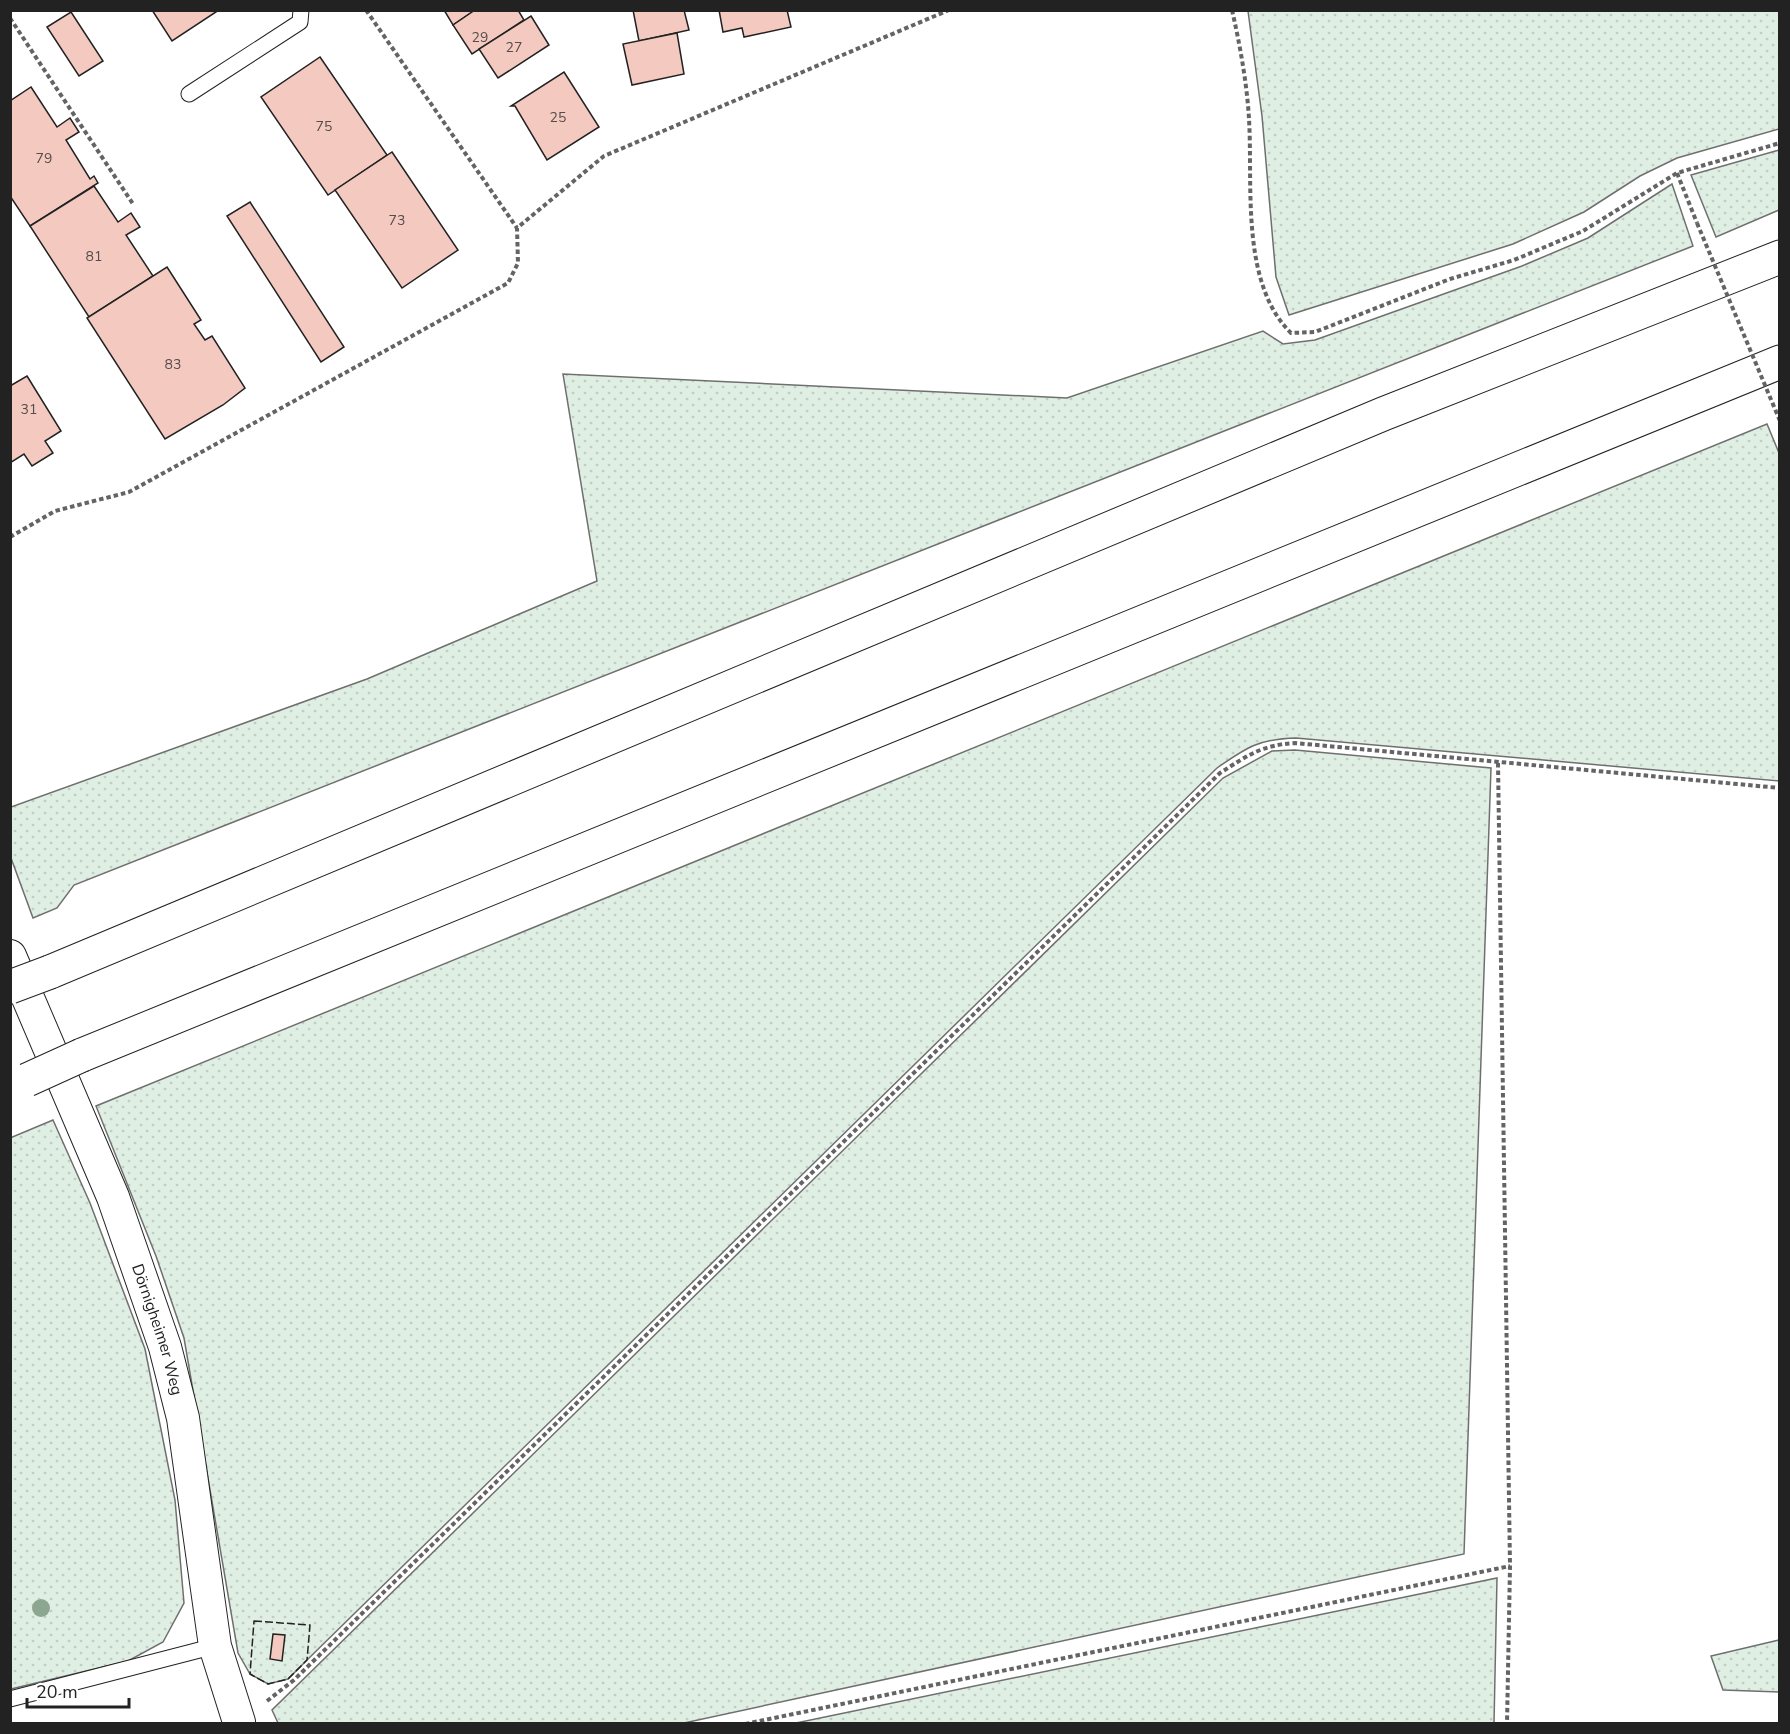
<svg xmlns="http://www.w3.org/2000/svg" width="1790" height="1734" viewBox="0 0 1790 1734" font-family="'Nunito Sans',sans-serif">
<style>
.grass{fill:url(#grass-dots);stroke:#6f6f6f;stroke-width:1.5}
.building{fill:#f3c9c0;stroke:#222;stroke-width:1.5}
.lines{fill:none;stroke-linecap:round;stroke-linejoin:round}
.lane-casing{stroke:#222;stroke-width:17}
.street-casing{stroke:#222;stroke-width:34}
.highway-casing{stroke:#222;stroke-width:35}
.path{stroke:#646464;stroke-width:4;stroke-dasharray:4.5 3;stroke-linecap:butt}
.lane{stroke:#fff;stroke-width:15}
.street{stroke:#fff;stroke-width:32}
.highway{stroke:#fff;stroke-width:33}
.highway-bridge-casing{stroke:#222;stroke-width:35;stroke-linecap:butt}
.path-bridge{stroke:#646464;stroke-width:4;stroke-dasharray:4.5 3;stroke-linecap:butt}
.highway-bridge{stroke:#fff;stroke-width:33}
.fence{stroke:#222;stroke-width:1.5;stroke-dasharray:8 3;stroke-linecap:butt}
.tree{fill:#8da692}
.labels{text-anchor:middle;dominant-baseline:central;stroke-width:4.5;stroke-linejoin:round;paint-order:stroke}
.number-label{font-size:14px;fill:#564c4a}
.street-label{font-size:16px;fill:#222;stroke:#fff}
</style>
<defs>
<pattern id="grass-dots" width="8" height="8" patternUnits="userSpaceOnUse" patternTransform="scale(1.5)"><rect width="8" height="8" fill="#e0efe3"/><path d="M2 2h.1M6 6h.1" fill="none" stroke="#c0cdc2" stroke-width="1.8" stroke-linecap="round"/></pattern>
</defs>
<rect width="100%" height="100%" fill="#fff"/>
<!-- grass -->
<g class="grass">
<path d="M 1248,11 L 1779,11 L 1779,129 L 1677,158 L 1640,176 L 1584,212 L 1513,244 L 1289,315 L 1276,277 L 1262,116 Z"/>
<path d="M 1779,150 L 1779,210 L 1716,237 L 1691,175 Z"/>
<path d="M 1672,184 L 1693,246 L 74,885 L 57,908 L 33,918 L 11,858 L 11,807 L 367,679 L 597,581 L 563,374 L 1067,398 L 1263,331 L 1283,344 L 1315,340 L 1522,266 L 1588,238 Z"/>
<path d="M 1767,424 L 1779,453 L 1779,781 L 1296,738 C 1259,739 1247,747 1217,768 L 307,1660 L 288,1679 L 268,1684 L 250,1674 L 238,1653 L 184,1338 L 156,1256 L 96,1106 Z"/>
<path d="M 1295,750 L 1491,768 L 1464,1554 L 684,1723 L 278,1723 L 272,1710 L 1223,778 L 1272,751 Z"/>
<path d="M 53,1120 L 90,1203 L 145,1349 L 175,1500 L 184,1603 L 163,1642 L 128,1661 L 11,1689 L 10,1138 Z"/>
<path d="M 1497,1578 L 1494,1723 L 796,1723 Z"/>
<path d="M 1779,1640 L 1779,1692 L 1723,1690 L 1711,1656 Z"/>
</g>
<!-- building -->
<g class="building">
<path d="M 152,10 L 219,10 L 172,41 Z"/>
<path d="M 444,10 L 475,10 L 453,25 Z"/>
<path d="M 475,10 L 518,10 L 524,20 L 472,54 L 453,25 Z"/>
<path d="M 633,10 L 684,10 L 689,30 L 639,41 Z"/>
<path d="M 719,10 L 787,10 L 791,27 L 744,37 L 742,28 L 723,32 Z"/>
<path d="M 71,12 L 103,61 L 79,76 L 47,27 Z"/>
<path d="M 531,16 L 549,45 L 498,78 L 479,49 Z"/>
<path d="M 677,33 L 684,74 L 632,85 L 623,44 Z"/>
<path d="M 320,57 L 387,155 L 328,195 L 261,97 Z"/>
<path d="M 564,72 L 599,127 L 547,160 L 515,106 L 511,106 Z"/>
<path d="M 31,87 L 57,127 L 70,118 L 79,132 L 66,140 L 90,179 L 94,176 L 98,183 L 30,226 L 10,196 L 10,101 Z"/>
<path d="M 392,152 L 458,250 L 402,288 L 335,190 Z"/>
<path d="M 94,186 L 118,222 L 131,213 L 140,227 L 126,235 L 153,276 L 89,317 L 30,226 Z"/>
<path d="M 250,202 L 344,347 L 321,362 L 227,216 Z"/>
<path d="M 167,267 L 201,320 L 194,324 L 205,340 L 212,336 L 245,388 L 223,405 L 165,439 L 87,318 Z"/>
<path d="M 27,376 L 61,431 L 45,441 L 53,453 L 32,466 L 24,454 L 10,463 L 10,386 Z"/>
<path d="M 273,1634 L 285,1635 L 282,1661 L 270,1659 Z"/>
</g>
<g class="lines">
<defs>
<g id="lane">
<path d="M 189,94 L 300,22 L 301,10"/>
<path d="M 10,1699 L 215,1646"/>
</g>
<g id="street">
<path id="s1" d="M 10,956 L 113,1197 L 165,1347 L 183,1418 L 215,1646 L 239,1722"/>
</g>
<g id="highway">
<path d="M 50,972 L 1383,414 L 1780,257"/>
<path d="M 82,1055 L 1780,362"/>
</g>
</defs>
<!-- lane casing -->
<use href="#lane" class="lane-casing"/>
<!-- street casing -->
<use href="#street" class="street-casing"/>
<!-- highway casing -->
<use href="#highway" class="highway-casing"/>
<!-- path -->
<g class="path">
<path d="M 366,10 L 517,228"/>
<path d="M 1232,10 C 1240,45 1247,84 1249,119 C 1253,185 1240,283 1291,333 L 1315,332 L 1450,279 L 1514,260 L 1583,231 L 1677,173 L 1780,143"/>
<path d="M 10,18 L 133,204"/>
<path d="M 1677,173 L 1697,223"/>
<path d="M 10,537 L 55,511 L 129,492 L 508,283 L 518,263 L 517,228 L 604,156 L 949,10"/>
<path d="M 1498,763 L 1510,1566 L 1507,1724"/>
<path d="M 267,1701 L 294,1680 L 1220,773 C 1247,756 1261,745 1295,743 L 1780,788"/>
<path d="M 745,1724 L 1510,1566"/>
</g>
<!-- lane -->
<use href="#lane" class="lane"/>
<!-- street -->
<use href="#street" class="street"/>
<!-- highway -->
<use href="#highway" class="highway"/>
<defs>
<g id="highway-bridge">
<path d="M 10,987 L 50,972"/>
<path d="M 27,1080 L 82,1055"/>
</g>
</defs>
<!-- highway-bridge casing -->
<use href="#highway-bridge" class="highway-bridge-casing"/>
<!-- path-bridge -->
<path class="path-bridge" d="M 1697,223 L 1780,421"/>
<!-- highway-bridge -->
<use href="#highway-bridge" class="highway-bridge"/>
<!-- fence -->
<path class="fence" d="M 254,1621 L 310,1625 L 307,1660 L 288,1679 L 268,1684 L 250,1674 Z"/>
</g>
<!-- trees -->
<circle class="tree" cx="41" cy="1608" r="9"/>
<g class="labels">
<!-- number labels -->
<g class="number-label">
<text x="480" y="37">29</text>
<text x="514" y="47">27</text>
<text x="558" y="117">25</text>
<text x="324" y="126">75</text>
<text x="44" y="158">79</text>
<text x="397" y="220">73</text>
<text x="94" y="256">81</text>
<text x="173" y="364">83</text>
<text x="29" y="409">31</text>
</g>
<!-- street labels -->
<g class="street-label">
<text stroke="none"><textPath href="#s1" startOffset="402">Dörnigheimer Weg</textPath></text>
</g>
</g>
<!-- border -->
<rect width="1790" height="1734" fill="none" stroke="#222222" stroke-width="24"/>
<!-- scale -->
<path d="M27 1698v9h102v-9" fill="none" stroke="#222222" stroke-width="3"/>
<text x="36" y="1698" font-size="18" fill="#222222" stroke="#ffffff" stroke-width="4.5" paint-order="stroke">20 m</text>
</svg>
